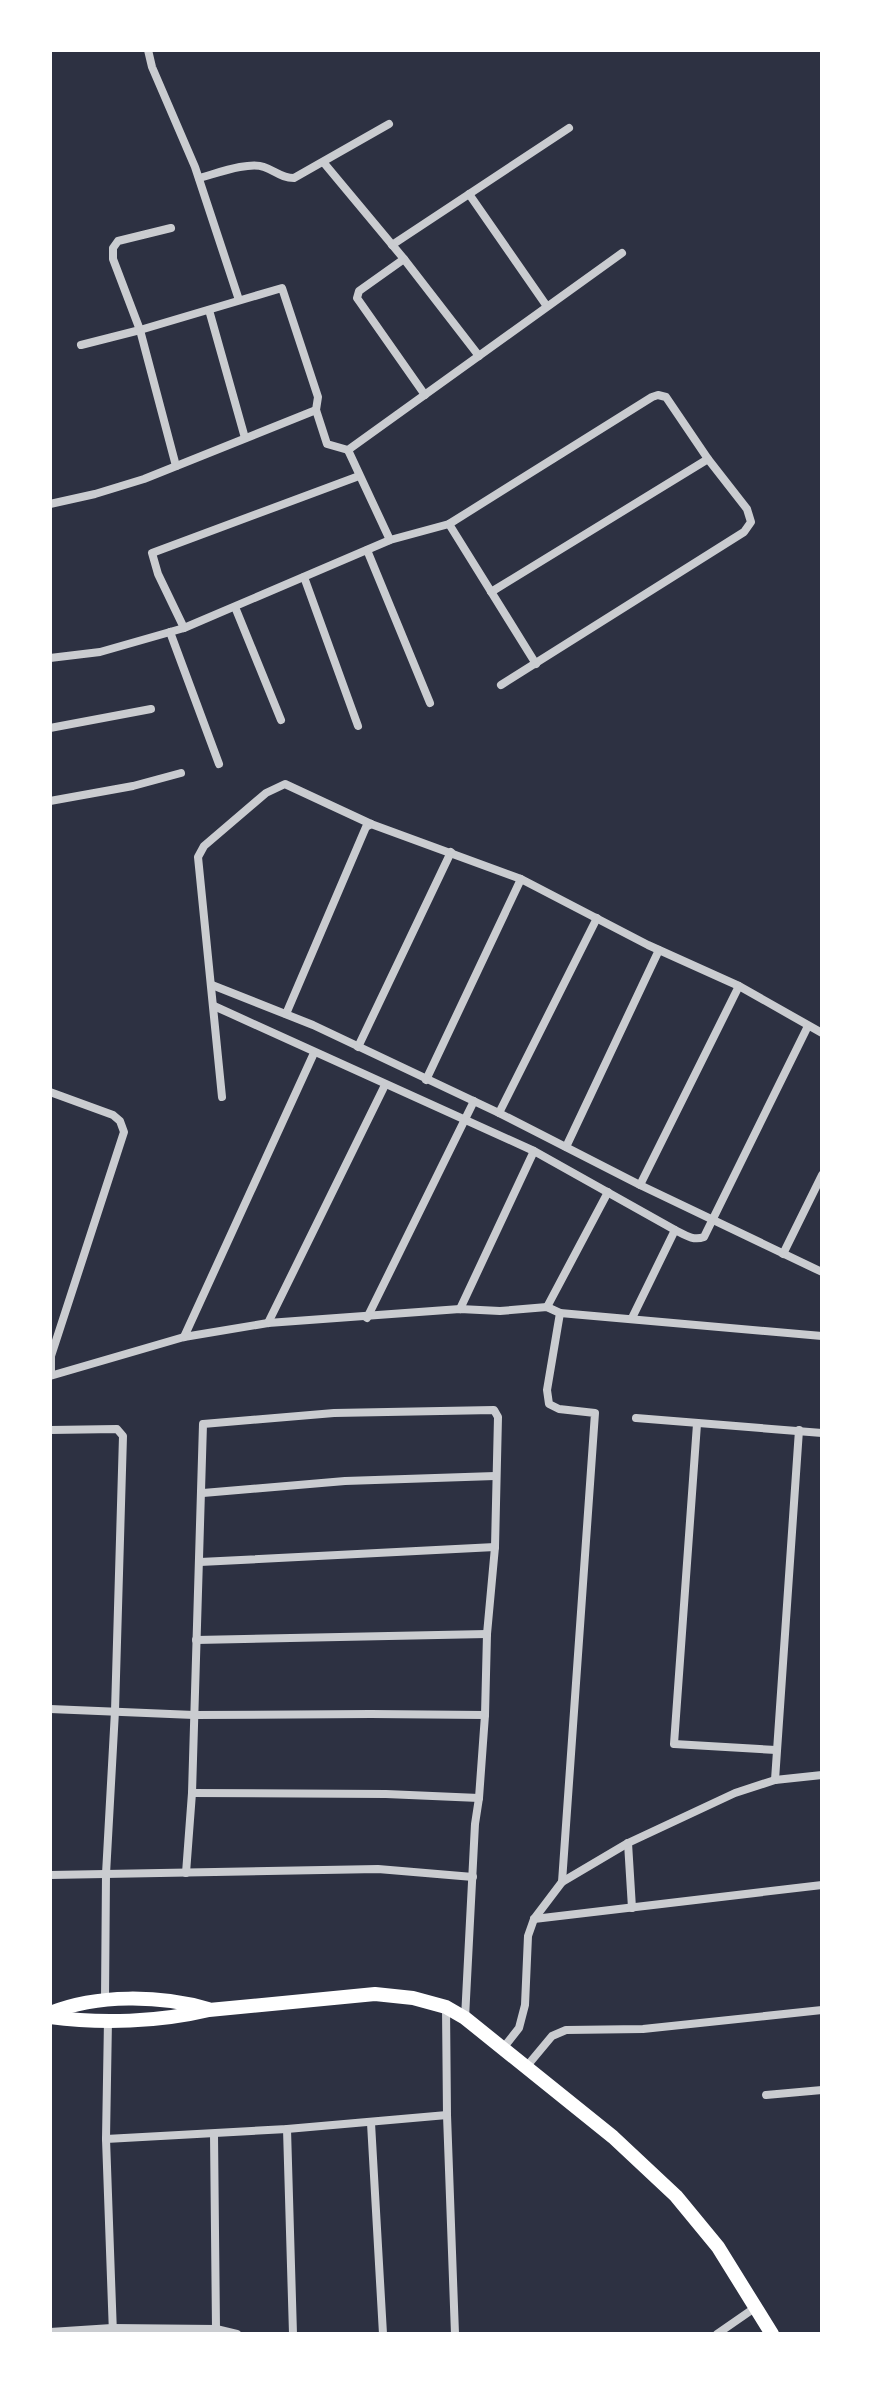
<svg xmlns="http://www.w3.org/2000/svg" width="872" height="2384" viewBox="0 0 872 2384" font-family="Ubuntu,sans-serif">
<style>
.lines{fill:none;stroke-linecap:round;stroke-linejoin:round}
.minor{stroke:#caccd0;stroke-width:8}
.secondary{stroke:#fff;stroke-width:14}
</style>
<rect width="100%" height="100%" fill="#2d3142"/>
<g class="lines">
<!-- minor -->
<g class="minor">
<path d="M 148,50 L 152,67 L 195,167 L 239,300"/>
<path d="M 324,163 L 404,259 L 479,356"/>
<path d="M 199,178 C 215,174 249,161 264,167 C 276,171 281,178 294,178 L 389,124"/>
<path d="M 469,194 L 546,305"/>
<path d="M 171,228 L 118,241 L 113,248 L 113,259 L 140,330 L 176,466"/>
<path d="M 392,245 L 569,128"/>
<path d="M 404,259 L 359,291 L 357,298 L 425,395"/>
<path d="M 209,310 L 245,438"/>
<path d="M 81,345 L 140,330 L 282,288 L 318,397 L 316,410 L 327,444 L 348,450 L 622,253"/>
<path d="M 348,450 L 390,540"/>
<path d="M 50,504 L 95,494 L 144,479 L 316,410"/>
<path d="M 449,524 L 536,664"/>
<path d="M 367,550 L 430,703"/>
<path d="M 304,577 L 358,726"/>
<path d="M 491,592 L 708,459"/>
<path d="M 235,607 L 281,720"/>
<path d="M 184,628 L 158,574 L 152,553 L 359,476"/>
<path d="M 170,632 L 219,764"/>
<path d="M 50,658 L 100,652 L 184,628 L 390,540 L 449,524 L 652,397 L 658,395 L 666,397 L 708,459 L 747,509 L 751,522 L 744,532 L 501,685"/>
<path d="M 50,728 L 151,709"/>
<path d="M 50,801 L 133,786 L 181,773"/>
<path d="M 212,985 L 313,1025 L 499,1113 L 640,1185 L 822,1272"/>
<path d="M 214,1006 L 534,1151 L 675,1230"/>
<path d="M 286,1014 L 366,827 L 371,824"/>
<path d="M 358,1047 L 451,852"/>
<path d="M 426,1080 L 521,879"/>
<path d="M 50,1092 L 113,1115 L 120,1121 L 124,1132 L 51,1356 L 51,1375"/>
<path d="M 222,1097 L 198,857 L 204,846 L 266,793 L 285,784 L 371,824 L 521,879 L 648,945 L 739,986 L 822,1033"/>
<path d="M 499,1113 L 597,918"/>
<path d="M 566,1147 L 659,950"/>
<path d="M 640,1185 L 739,986"/>
<path d="M 783,1254 L 822,1175"/>
<path d="M 547,1307 L 608,1192"/>
<path d="M 460,1309 L 534,1151"/>
<path d="M 560,1313 L 822,1336"/>
<path d="M 367,1318 L 474,1101"/>
<path d="M 632,1318 L 675,1230 C 685,1235 693,1241 704,1237 L 808,1026"/>
<path d="M 268,1323 L 385,1085"/>
<path d="M 184,1337 L 314,1053"/>
<path d="M 50,1376 L 184,1337 L 268,1323 L 460,1309 L 500,1311 L 547,1307 L 560,1313 L 547,1390 L 549,1404 L 559,1409 L 595,1413 L 562,1882 L 534,1919 L 528,1936 L 525,2005 L 519,2028 L 504,2047"/>
<path d="M 636,1418 L 822,1433"/>
<path d="M 697,1424 L 674,1744 L 776,1750"/>
<path d="M 50,1430 L 117,1429 L 123,1436 L 115,1711 L 106,1874 L 105,1999"/>
<path d="M 203,1493 L 345,1481 L 495,1476"/>
<path d="M 200,1562 L 495,1547"/>
<path d="M 196,1640 L 487,1634"/>
<path d="M 50,1709 L 194,1715 L 371,1714 L 485,1715"/>
<path d="M 775,1780 L 799,1430"/>
<path d="M 192,1793 L 386,1794 L 479,1798"/>
<path d="M 628,1843 L 632,1908"/>
<path d="M 186,1873 L 192,1793 L 203,1424 L 334,1413 L 494,1410 L 498,1417 L 495,1547 L 487,1634 L 485,1715 L 479,1798 L 475,1824 L 465,2018"/>
<path d="M 50,1875 L 378,1869 L 473,1877"/>
<path d="M 562,1882 L 628,1843 L 735,1793 L 775,1780 L 822,1775"/>
<path d="M 534,1919 L 822,1885"/>
<path d="M 446,2007 L 447,2115 L 455,2334"/>
<path d="M 108,2020 L 106,2139 L 113,2334"/>
<path d="M 527,2066 L 552,2036 L 566,2030 L 643,2029 L 822,2010"/>
<path d="M 766,2095 L 822,2090"/>
<path d="M 371,2123 L 383,2334"/>
<path d="M 287,2129 L 293,2334"/>
<path d="M 106,2139 L 287,2129 L 447,2115"/>
<path d="M 216,2329 L 237,2334"/>
<path d="M 50,2332 L 112,2328 L 216,2329 L 214,2134"/>
<path d="M 717,2334 L 756,2307"/>
</g>
<!-- secondary -->
<g class="secondary">
<path d="M 50,2013 C 97,1994 160,1995 208,2009"/>
<path d="M 50,2017 C 101,2024 159,2022 209,2010 L 375,1994 L 413,1998 L 446,2007 L 465,2018 L 613,2137 L 676,2196 L 718,2247 L 772,2334"/>
</g>
</g>
<!-- border -->
<rect width="872" height="2384" fill="none" stroke="#ffffff" stroke-width="104"/>
</svg>
